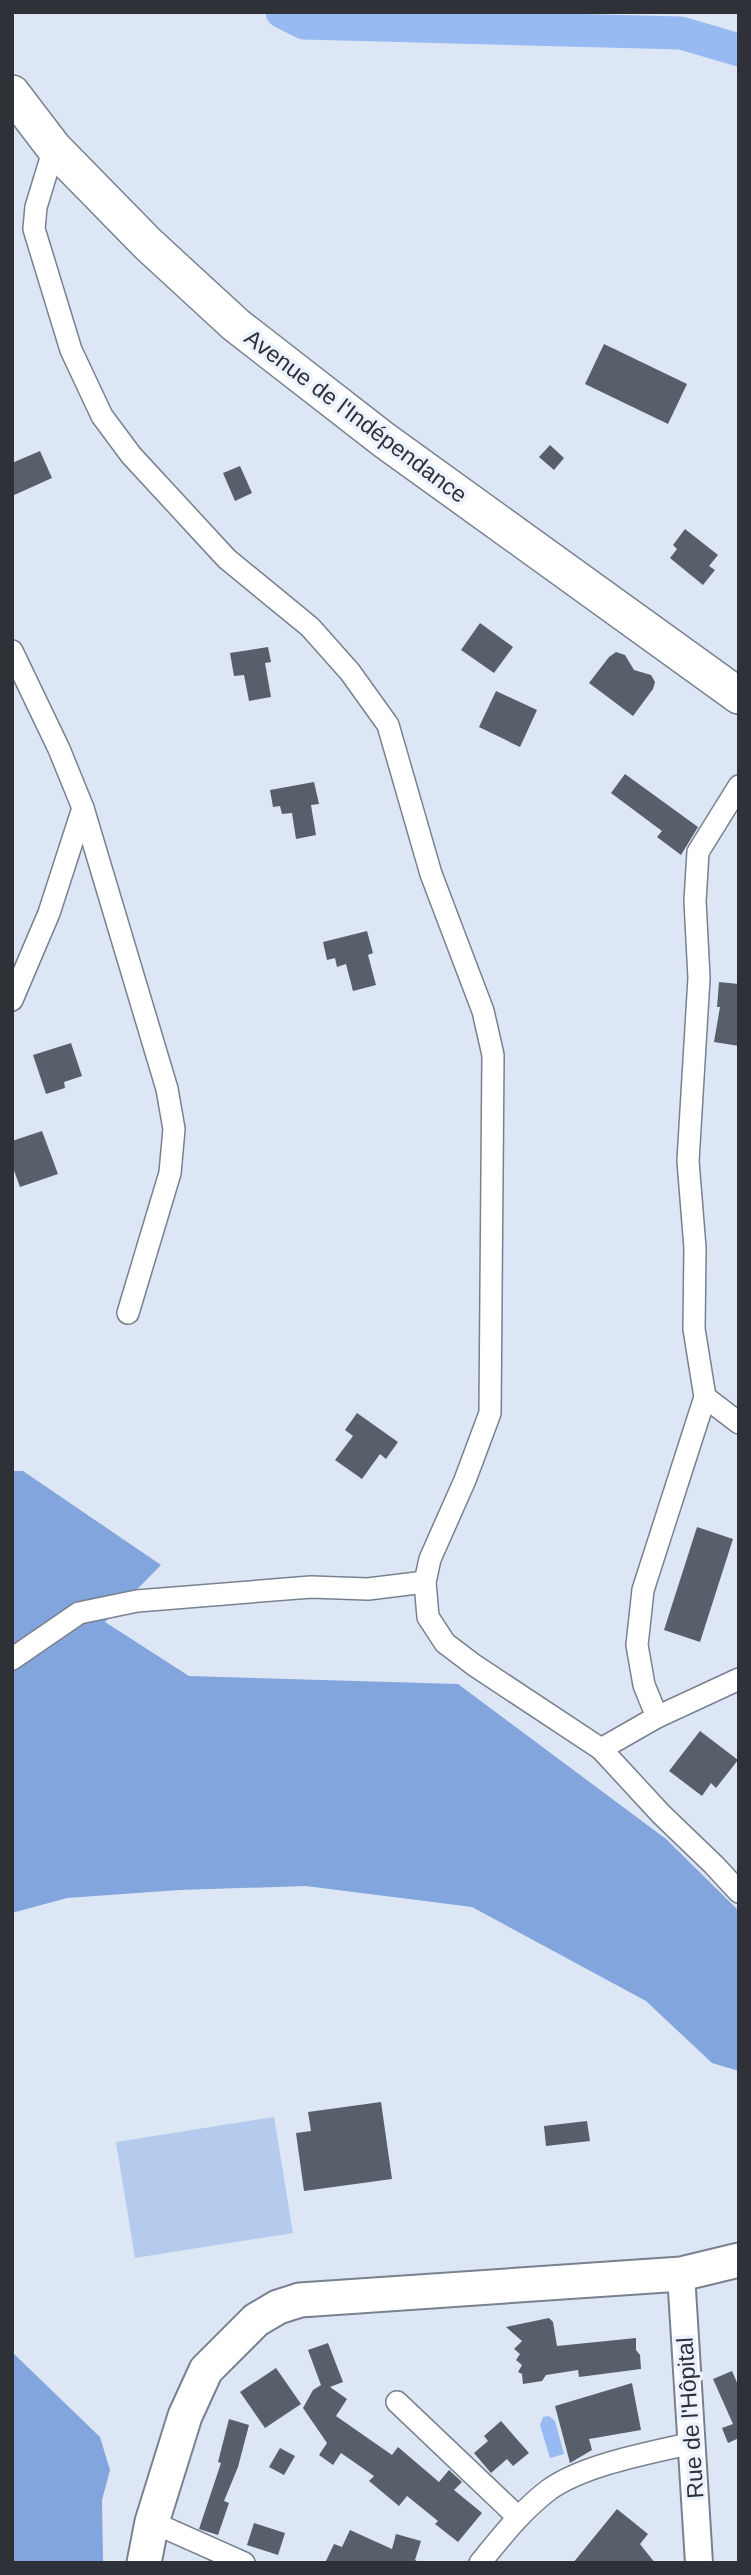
<svg xmlns="http://www.w3.org/2000/svg" width="751" height="2575" viewBox="0 0 751 2575" font-family="Helvetica,sans-serif">
<style>
.green{fill:#b5cbee}
.forest{fill:#83a5dd}
.water{fill:#98baf3}
.lines{fill:none;stroke-linecap:round;stroke-linejoin:round}
.river{stroke:#98baf3;stroke-width:33}
.building{fill:#575f6b}
.minor-casing{stroke:#79818f;stroke-width:24}
.tertiary-casing{stroke:#79818f;stroke-width:30}
.primary-casing{stroke:#79818f;stroke-width:37}
.trunk-casing{stroke:#79818f;stroke-width:38}
.minor{stroke:#fff;stroke-width:21}
.tertiary{stroke:#fff;stroke-width:26}
.primary{stroke:#fff;stroke-width:33}
.trunk{stroke:#fff;stroke-width:35}
.labels{text-anchor:middle;dominant-baseline:central;stroke-width:7;stroke-linejoin:round;paint-order:stroke}
.street-label{font-size:23px;fill:#2e3137;stroke:#ecf3ff}
</style>
<rect width="100%" height="100%" fill="#dde6f5"/>
<!-- green -->
<path class="green" d="M 274,2117 L 293,2233 L 135,2258 L 116,2142 Z"/>
<!-- forest -->
<g class="forest">
<path d="M 12,1471 L 23,1471 L 161,1565 L 105,1622 L 189,1676 L 458,1684 L 666,1839 L 739,1911 L 739,2071 L 712,2063 L 646,2001 L 472,1907 L 306,1886 L 179,1890 L 67,1898 L 12,1913 Z"/>
<path d="M 12,2352 L 100,2437 L 110,2470 L 102,2500 L 103,2563 L 12,2563 Z"/>
</g>
<!-- water -->
<path class="water" d="M 549,2416 L 555,2421 L 564,2454 L 550,2458 L 540,2425 L 543,2417 Z"/>
<g class="lines">
<!-- river -->
<path class="river" d="M 282,12 L 304,23 L 681,33 L 739,50"/>
</g>
<!-- building -->
<g class="building">
<path d="M 604,344 L 687,384 L 668,424 L 585,384 Z"/>
<path d="M 550,445 L 564,458 L 554,470 L 539,457 Z"/>
<path d="M 40,451 L 52,478 L 12,496 L 12,463 Z"/>
<path d="M 240,466 L 252,493 L 235,501 L 223,473 Z"/>
<path d="M 685,529 L 718,555 L 709,566 L 715,570 L 703,585 L 670,558 L 677,549 L 673,545 Z"/>
<path d="M 480,623 L 513,647 L 494,673 L 461,650 Z"/>
<path d="M 268,647 L 271,662 L 265,663 L 271,697 L 249,701 L 244,675 L 234,676 L 230,653 Z"/>
<path d="M 616,652 L 625,655 L 634,670 L 651,675 L 655,682 L 653,689 L 633,716 L 589,683 L 609,657 Z"/>
<path d="M 496,691 L 537,710 L 520,747 L 479,727 Z"/>
<path d="M 625,774 L 698,827 L 681,855 L 657,837 L 662,831 L 611,793 Z"/>
<path d="M 314,782 L 319,804 L 311,805 L 316,835 L 296,839 L 292,813 L 282,814 L 280,806 L 273,807 L 270,790 Z"/>
<path d="M 367,931 L 373,953 L 368,955 L 376,985 L 353,991 L 346,964 L 337,967 L 335,958 L 327,960 L 323,942 Z"/>
<path d="M 719,982 L 739,984 L 739,1046 L 714,1042 L 720,1007 L 717,1007 Z"/>
<path d="M 71,1043 L 82,1076 L 64,1082 L 65,1088 L 46,1094 L 33,1055 Z"/>
<path d="M 42,1131 L 58,1174 L 20,1187 L 12,1165 L 12,1141 Z"/>
<path d="M 357,1413 L 398,1442 L 386,1459 L 380,1454 L 362,1479 L 335,1460 L 353,1436 L 345,1430 Z"/>
<path d="M 697,1527 L 733,1539 L 700,1642 L 664,1630 Z"/>
<path d="M 700,1731 L 738,1760 L 716,1788 L 711,1783 L 702,1796 L 669,1771 Z"/>
<path d="M 381,2102 L 392,2179 L 304,2191 L 296,2133 L 311,2131 L 308,2112 Z"/>
<path d="M 587,2121 L 590,2141 L 546,2146 L 544,2126 Z"/>
<path d="M 549,2318 L 553,2322 L 557,2346 L 636,2338 L 636,2350 L 640,2355 L 641,2369 L 579,2377 L 578,2370 L 546,2375 L 542,2381 L 523,2384 L 522,2374 L 518,2372 L 522,2365 L 516,2360 L 520,2354 L 514,2349 L 522,2341 L 506,2327 Z"/>
<path d="M 328,2343 L 343,2382 L 330,2387 L 347,2399 L 336,2416 L 392,2455 L 398,2447 L 439,2482 L 449,2470 L 462,2482 L 454,2490 L 482,2513 L 458,2542 L 435,2524 L 438,2521 L 407,2496 L 399,2506 L 369,2481 L 374,2476 L 341,2453 L 333,2465 L 319,2455 L 327,2443 L 303,2408 L 313,2390 L 321,2385 L 308,2350 Z"/>
<path d="M 276,2368 L 301,2404 L 265,2428 L 240,2392 Z"/>
<path d="M 732,2371 L 739,2387 L 739,2438 L 728,2443 L 722,2428 L 733,2424 L 713,2379 Z"/>
<path d="M 632,2383 L 641,2430 L 589,2439 L 592,2450 L 570,2463 L 555,2406 Z"/>
<path d="M 229,2419 L 249,2425 L 238,2467 L 224,2501 L 229,2503 L 218,2535 L 199,2529 L 221,2463 L 218,2462 Z"/>
<path d="M 501,2421 L 529,2453 L 513,2466 L 507,2459 L 491,2473 L 474,2453 L 488,2441 L 484,2436 Z"/>
<path d="M 280,2448 L 295,2456 L 284,2475 L 269,2467 Z"/>
<path d="M 617,2509 L 648,2534 L 640,2544 L 655,2563 L 573,2563 Z"/>
<path d="M 254,2523 L 285,2533 L 278,2555 L 247,2545 Z"/>
<path d="M 350,2530 L 392,2549 L 396,2534 L 421,2541 L 415,2560 L 421,2563 L 325,2563 L 334,2544 L 342,2547 Z"/>
</g>
<g class="lines">
<defs>
<g id="minor">
<path d="M 54,148 L 36,207 L 34,229 L 71,350 L 102,416 L 131,455 L 227,559 L 310,627 L 350,672 L 388,725 L 431,874 L 483,1011 L 493,1055 L 490,1413 L 465,1480 L 430,1559 L 425,1582 L 428,1617 L 445,1643 L 474,1665 L 601,1749 L 661,1814 L 714,1865 L 739,1892"/>
<path d="M 12,651 L 59,749 L 83,808 L 167,1089 L 174,1129 L 170,1173 L 128,1313"/>
<path d="M 12,1000 L 49,913 L 83,808"/>
<path d="M 705,1397 L 739,1423"/>
<path d="M 12,1659 L 79,1613 L 137,1601 L 311,1587 L 368,1589 L 425,1582"/>
<path d="M 657,1717 L 644,1685 L 637,1645 L 643,1590 L 705,1397 L 694,1329 L 695,1248 L 688,1161 L 699,978 L 695,901 L 698,852 L 739,786"/>
<path d="M 601,1749 L 657,1717 L 739,1679"/>
<path d="M 397,2402 L 518,2517"/>
<path d="M 152,2522 L 244,2563"/>
<path d="M 480,2563 C 502,2536 522,2510 550,2489 C 586,2464 650,2453 692,2443"/>
</g>
<path id="tertiary" d="M 681,2274 L 699,2563"/>
<path id="primary" d="M 144,2563 L 152,2522 L 185,2416 L 206,2370 L 256,2320 L 278,2307 L 300,2300 L 681,2274 L 739,2260"/>
<path id="trunk" d="M 12,93 L 54,148 L 148,244 L 236,325 L 384,440 L 739,696"/>
</defs>
<!-- minor casing -->
<use href="#minor" class="minor-casing"/>
<!-- tertiary casing -->
<use href="#tertiary" class="tertiary-casing"/>
<!-- primary casing -->
<use href="#primary" class="primary-casing"/>
<!-- trunk casing -->
<use href="#trunk" class="trunk-casing"/>
<!-- minor -->
<use href="#minor" class="minor"/>
<!-- tertiary -->
<use href="#tertiary" class="tertiary"/>
<!-- primary -->
<use href="#primary" class="primary"/>
<!-- trunk -->
<use href="#trunk" class="trunk"/>
</g>
<g class="labels">
<!-- street labels -->
<g class="street-label">
<text transform="translate(356 416) rotate(37)">Avenue de l'Indépendance</text>
<text transform="translate(690 2418) rotate(-94)">Rue de l'Hôpital</text>
</g>
</g>
<!-- border -->
<rect width="751" height="2575" fill="none" stroke="#2e3137" stroke-width="28"/>
</svg>
